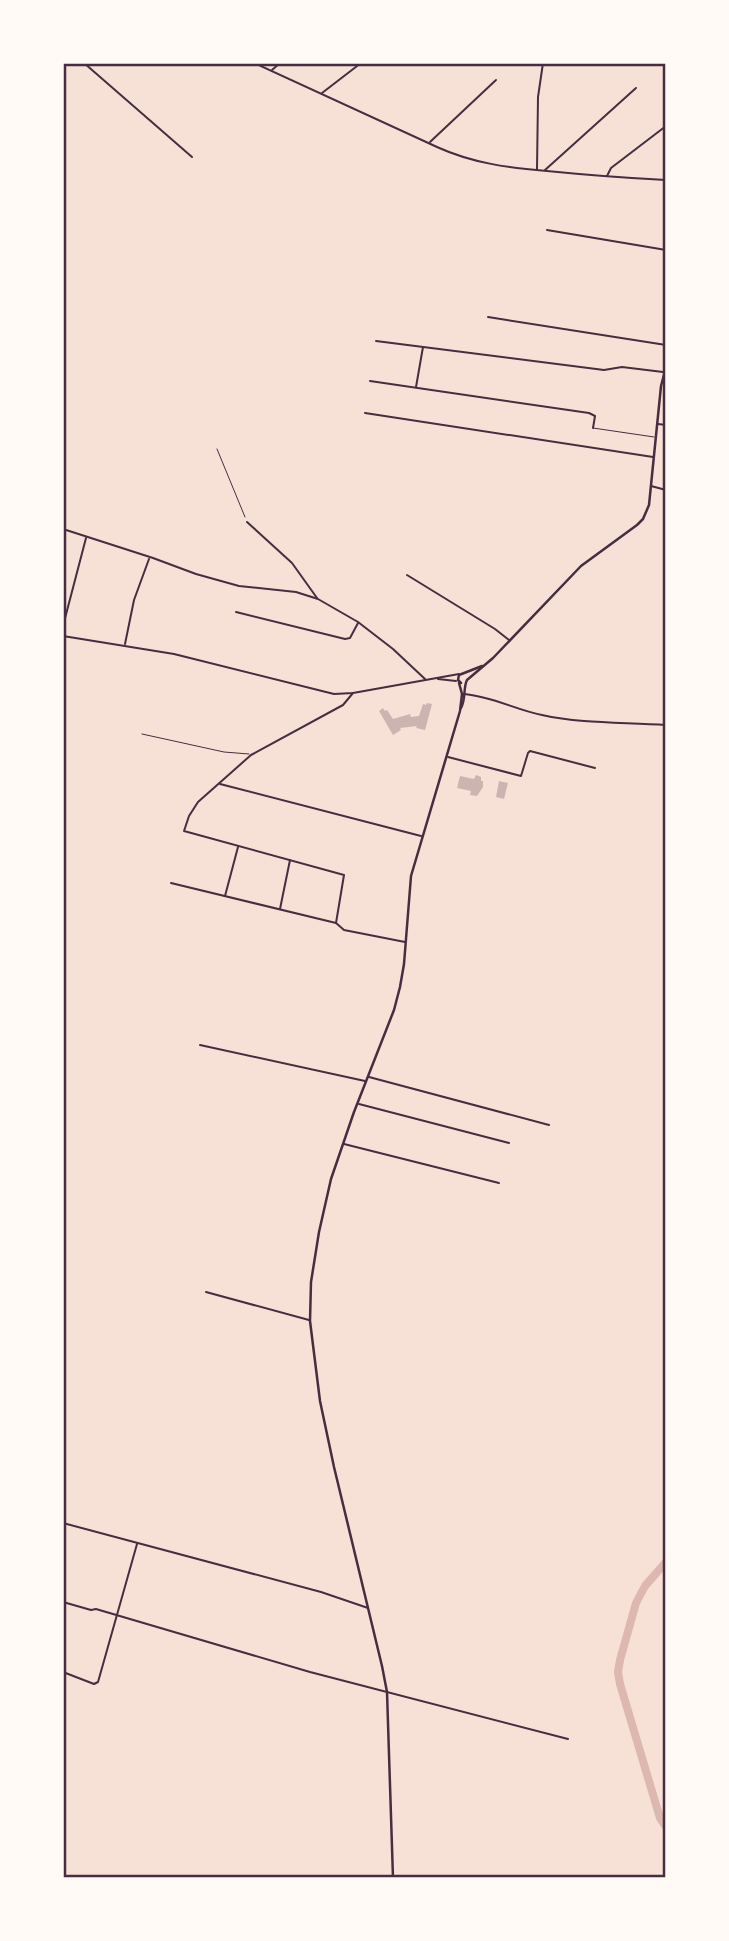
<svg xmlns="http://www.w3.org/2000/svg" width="729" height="1941" viewBox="0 0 729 1941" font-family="Roboto,sans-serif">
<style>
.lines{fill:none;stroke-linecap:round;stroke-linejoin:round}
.river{stroke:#dcb8b0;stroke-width:8}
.building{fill:#ccb4b1}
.path{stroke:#4a2c40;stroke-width:1}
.service{stroke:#4a2c40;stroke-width:1}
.minor{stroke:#4a2c40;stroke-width:2}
.tertiary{stroke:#4a2c40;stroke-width:2.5}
.neatline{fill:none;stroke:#4a2c40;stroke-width:2.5}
</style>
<rect width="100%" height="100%" fill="#f7e1d7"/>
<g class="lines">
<!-- river -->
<path class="river" d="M 666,1562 L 645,1586 L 636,1603 L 620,1660 L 618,1672 L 620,1684 L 660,1818 L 666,1827"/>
</g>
<!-- building -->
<g class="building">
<path d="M 427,703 L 432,704 L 425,730 L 416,728 L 417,726 L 400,728 L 401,730 L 393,735 L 379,711 L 383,708 L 385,711 L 387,710 L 393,719 L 410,714 L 411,717 L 419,716 L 423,704 L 426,705 Z"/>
<path d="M 476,775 L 481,777 L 481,781 L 483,781 L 483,787 L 477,796 L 470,795 L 471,791 L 457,788 L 460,776 L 474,779 Z"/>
<path d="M 499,781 L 508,783 L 504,799 L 496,797 Z"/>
</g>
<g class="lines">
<!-- path -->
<path class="path" d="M 217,449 L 245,517"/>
<!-- service -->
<g class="service">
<path d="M 593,428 L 654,437"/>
<path d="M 142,734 L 224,752 L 249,754"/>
</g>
<!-- minor -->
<g class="minor">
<path d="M 84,63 L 192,157"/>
<path d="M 254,63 L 437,147 C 472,163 509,168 547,171 C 587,175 626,178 666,180"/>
<path d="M 272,70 L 280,63"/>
<path d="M 322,93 L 361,63"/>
<path d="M 430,142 L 496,80"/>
<path d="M 537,169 L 538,97 L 543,63"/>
<path d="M 545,170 L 636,88"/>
<path d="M 607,176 L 611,168 L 666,126"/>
<path d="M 547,230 L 666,250"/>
<path d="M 488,317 L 666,345"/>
<path d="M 376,341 L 604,370 L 622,367 L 663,372"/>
<path d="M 370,381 L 589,413 L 595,416 L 593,428"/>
<path d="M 416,387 L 423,347"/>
<path d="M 365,413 L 653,457"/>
<path d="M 658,424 L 666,425"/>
<path d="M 651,486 L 666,490"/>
<path d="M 247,522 L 292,563 L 317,598"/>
<path d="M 63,529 L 153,558 L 196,574 L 239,586 L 296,592 L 318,599 L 358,622 L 393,649 L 425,679"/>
<path d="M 407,575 L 495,629 L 509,640"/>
<path d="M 236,612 L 345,639 L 350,638 L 358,623"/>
<path d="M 63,626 L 86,538"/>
<path d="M 63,636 L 174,654 L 334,694 L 353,693 L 459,674"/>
<path d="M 125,644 L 134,600 L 149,559"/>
<path d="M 438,679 L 456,681"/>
<path d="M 464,694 C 491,696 516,710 542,715 C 582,724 625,722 666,725"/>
<path d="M 448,757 L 521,776 L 528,753 L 530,751 L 595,768"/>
<path d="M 220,784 L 421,836"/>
<path d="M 171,883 L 336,923 L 344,930 L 405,942"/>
<path d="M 225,896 L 238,847"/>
<path d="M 280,909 L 290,860"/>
<path d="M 336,923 L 344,875 L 184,831 L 189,816 L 198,802 L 251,755 L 343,705 L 353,693"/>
<path d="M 200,1045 L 365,1081"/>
<path d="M 369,1077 L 549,1125"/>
<path d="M 359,1104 L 509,1143"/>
<path d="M 344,1144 L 499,1183"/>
<path d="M 206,1292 L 309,1320"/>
<path d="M 63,1523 L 321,1592 L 368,1608"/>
<path d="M 63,1602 L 91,1610 L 96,1609 L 310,1672 L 568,1739"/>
<path d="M 63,1672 L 94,1684 L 98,1682 L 137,1544"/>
</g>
<!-- tertiary -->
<g class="tertiary">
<path d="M 461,683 L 458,680 L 459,675 L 482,666"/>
<path d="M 461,708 C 466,699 463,688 467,680 L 493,658 L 581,566 L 637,525 L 643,519 L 649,505 L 661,386 L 666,367"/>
<path d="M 393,1878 L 387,1692 L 382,1666 L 334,1467 L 320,1401 L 310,1321 L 311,1282 L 319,1232 L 331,1179 L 354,1112 L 394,1010 L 400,987 L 404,964 L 411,876 L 460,711 L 462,694 L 459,683"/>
</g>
</g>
<!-- border -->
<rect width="729" height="1941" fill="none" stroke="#fffaf5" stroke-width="130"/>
<rect x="65" y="65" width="599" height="1811" class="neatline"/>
</svg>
